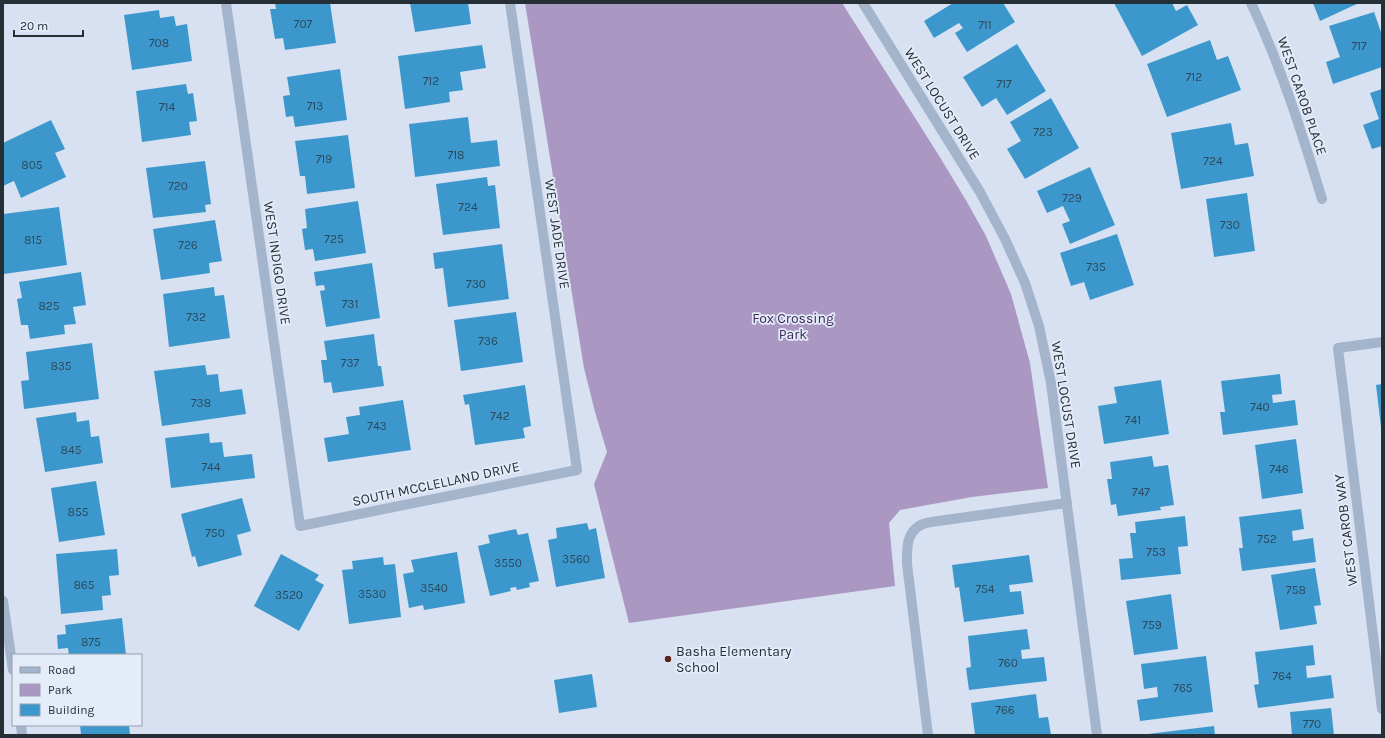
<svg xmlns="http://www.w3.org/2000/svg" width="1385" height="738" viewBox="0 0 1385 738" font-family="Karla,sans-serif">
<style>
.green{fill:#ab98c2}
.building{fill:#3c98cc}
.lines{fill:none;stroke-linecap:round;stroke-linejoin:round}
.minor{stroke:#a4b4cb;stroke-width:10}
.poi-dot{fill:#592519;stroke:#e4ecfa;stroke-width:1.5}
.labels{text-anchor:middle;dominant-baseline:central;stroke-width:3.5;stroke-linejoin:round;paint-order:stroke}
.number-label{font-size:12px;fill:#2c495c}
.street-label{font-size:14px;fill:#262f36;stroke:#e4ecfa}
.park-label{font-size:14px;fill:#3e2855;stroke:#e4ecfa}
.poi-label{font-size:14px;fill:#262f36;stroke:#e4ecfa;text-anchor:start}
</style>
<rect width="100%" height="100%" fill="#d8e1f2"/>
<!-- green -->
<path class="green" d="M 525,3 L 842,3 L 938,154 L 967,202 L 986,236 L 1011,294 L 1030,363 L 1048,488 L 972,497 L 900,510 L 889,523 L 895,586 L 629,623 L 594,484 L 607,452 L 595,412 L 584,368 Z"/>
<!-- building -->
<g class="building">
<path d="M 275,3 L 330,3 L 336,43 L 285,50 L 283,38 L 275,39 L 270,9 L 276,9 Z"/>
<path d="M 410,3 L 468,3 L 471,24 L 415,32 Z"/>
<path d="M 953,3 L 1003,3 L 1015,22 L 967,52 L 955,33 L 963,28 L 959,23 L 934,38 L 924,21 Z"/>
<path d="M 1114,3 L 1172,3 L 1176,11 L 1187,5 L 1198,25 L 1142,56 Z"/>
<path d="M 1313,3 L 1359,3 L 1320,21 Z"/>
<path d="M 159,10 L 160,18 L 174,16 L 176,26 L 187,24 L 192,61 L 132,70 L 124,15 Z"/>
<path d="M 1374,12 L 1382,35 L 1382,67 L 1333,84 L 1326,62 L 1340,57 L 1329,26 Z"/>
<path d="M 1210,40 L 1217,60 L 1228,56 L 1241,90 L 1167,117 L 1147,64 Z"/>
<path d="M 1017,44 L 1046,91 L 1007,115 L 996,98 L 982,107 L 963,77 Z"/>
<path d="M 482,45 L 486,68 L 460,72 L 463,90 L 449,92 L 450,102 L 405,109 L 398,56 Z"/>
<path d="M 340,69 L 347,120 L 295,127 L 293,116 L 286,117 L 283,96 L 290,95 L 287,77 Z"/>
<path d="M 186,84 L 188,94 L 193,93 L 197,121 L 189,122 L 191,135 L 142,142 L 136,91 Z"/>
<path d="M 1382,89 L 1382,146 L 1372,149 L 1363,125 L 1379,119 L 1370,93 Z"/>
<path d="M 1051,98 L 1079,148 L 1025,179 L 1007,149 L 1021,141 L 1010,122 Z"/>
<path d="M 468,117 L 471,143 L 497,140 L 500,166 L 415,177 L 409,124 Z"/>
<path d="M 51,120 L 65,149 L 55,153 L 66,177 L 21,198 L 14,181 L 3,186 L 3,143 Z"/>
<path d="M 1231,123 L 1235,145 L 1248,143 L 1254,176 L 1181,189 L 1171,133 Z"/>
<path d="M 348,135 L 355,188 L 307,194 L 305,176 L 300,176 L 295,141 Z"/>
<path d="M 205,161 L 211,204 L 205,205 L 206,212 L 153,218 L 146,168 Z"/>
<path d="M 1090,167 L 1115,225 L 1070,244 L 1062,224 L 1070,221 L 1063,206 L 1047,213 L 1037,191 Z"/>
<path d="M 487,177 L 488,186 L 495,185 L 500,228 L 443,235 L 436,184 Z"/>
<path d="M 1247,193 L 1255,251 L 1214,257 L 1206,199 Z"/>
<path d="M 358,201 L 366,253 L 315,261 L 313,249 L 305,250 L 302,229 L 307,228 L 305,209 Z"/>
<path d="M 59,207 L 67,265 L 4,274 L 3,214 Z"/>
<path d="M 215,220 L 222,261 L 209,263 L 210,273 L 161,280 L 153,229 Z"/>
<path d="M 1117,234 L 1134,285 L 1090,300 L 1084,282 L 1071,286 L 1060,253 Z"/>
<path d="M 502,244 L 509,299 L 448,307 L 443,268 L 435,269 L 433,253 Z"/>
<path d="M 372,263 L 380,318 L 326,327 L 320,291 L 325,290 L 324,285 L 316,286 L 314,272 Z"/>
<path d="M 81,272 L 86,305 L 73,307 L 76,324 L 64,325 L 65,334 L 30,339 L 28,325 L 21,325 L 17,299 L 22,298 L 19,282 Z"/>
<path d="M 214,287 L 215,296 L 224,295 L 230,338 L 169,347 L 163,294 Z"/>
<path d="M 516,312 L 523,362 L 461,371 L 454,320 Z"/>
<path d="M 374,334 L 378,366 L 381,366 L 384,386 L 333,393 L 331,382 L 324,383 L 321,360 L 327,360 L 324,341 Z"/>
<path d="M 92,343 L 99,399 L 24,409 L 21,381 L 29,380 L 26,352 Z"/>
<path d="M 205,365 L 207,375 L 218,374 L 220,392 L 242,389 L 246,414 L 162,426 L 154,371 Z"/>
<path d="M 1280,374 L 1282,394 L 1272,395 L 1273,403 L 1295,400 L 1298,425 L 1223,435 L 1220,412 L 1225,412 L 1221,381 Z"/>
<path d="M 1161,380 L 1169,434 L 1104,444 L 1098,406 L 1117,403 L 1114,387 Z"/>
<path d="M 1382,384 L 1382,427 L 1381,427 L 1376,385 Z"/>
<path d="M 525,385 L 531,426 L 523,428 L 525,438 L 475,445 L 469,404 L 465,405 L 463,395 Z"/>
<path d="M 403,400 L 411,450 L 328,462 L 324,438 L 349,434 L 346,417 L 360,415 L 359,407 Z"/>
<path d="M 76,412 L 77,422 L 89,420 L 91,437 L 99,436 L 103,463 L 45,472 L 36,418 Z"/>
<path d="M 209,433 L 210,443 L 222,442 L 224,457 L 252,454 L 255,478 L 171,488 L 165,438 Z"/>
<path d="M 1296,439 L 1303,493 L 1262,499 L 1255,445 Z"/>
<path d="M 1152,456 L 1154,467 L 1168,465 L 1174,505 L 1160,507 L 1161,510 L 1118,516 L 1116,504 L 1111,505 L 1107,479 L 1112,479 L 1110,462 Z"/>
<path d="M 96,481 L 105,535 L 59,542 L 51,488 Z"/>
<path d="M 242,498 L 251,531 L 237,535 L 242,555 L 198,567 L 195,556 L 192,557 L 181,514 Z"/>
<path d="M 1301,509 L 1304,529 L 1292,531 L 1293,541 L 1313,538 L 1316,562 L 1242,571 L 1239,548 L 1243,548 L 1239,517 Z"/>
<path d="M 1185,516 L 1188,546 L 1178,547 L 1181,574 L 1121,580 L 1119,559 L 1133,558 L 1130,533 L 1136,533 L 1135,522 Z"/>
<path d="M 587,523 L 589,530 L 596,528 L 605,578 L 556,587 L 548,540 L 557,538 L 556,528 Z"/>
<path d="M 516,529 L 518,535 L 528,533 L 539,581 L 529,583 L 530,587 L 517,590 L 516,587 L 510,588 L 511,591 L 490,596 L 478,546 L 490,543 L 488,535 Z"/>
<path d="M 117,549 L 119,575 L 109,576 L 111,595 L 102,596 L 103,610 L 61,614 L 56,554 Z"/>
<path d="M 457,552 L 465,603 L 424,610 L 423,605 L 409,608 L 403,574 L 414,572 L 411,560 Z"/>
<path d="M 281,554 L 319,575 L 315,580 L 324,585 L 299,631 L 254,606 Z"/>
<path d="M 1029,555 L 1033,582 L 1009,585 L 1010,592 L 1021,591 L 1024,614 L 964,622 L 959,587 L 955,588 L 952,565 Z"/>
<path d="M 383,557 L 384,565 L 395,564 L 401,617 L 349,624 L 342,570 L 353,569 L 352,561 Z"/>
<path d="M 1315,568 L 1321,605 L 1314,606 L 1317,624 L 1280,630 L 1271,575 Z"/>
<path d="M 1171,594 L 1178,649 L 1134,655 L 1126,601 Z"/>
<path d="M 122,618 L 126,655 L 69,655 L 68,648 L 58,649 L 57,635 L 66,634 L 65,625 Z"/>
<path d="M 1027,629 L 1030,649 L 1021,650 L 1022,659 L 1044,657 L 1047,681 L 969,690 L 966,668 L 971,667 L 968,636 Z"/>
<path d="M 1313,645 L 1315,665 L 1306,666 L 1307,678 L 1331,675 L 1334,698 L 1258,708 L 1254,685 L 1259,684 L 1255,652 Z"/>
<path d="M 1206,656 L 1213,712 L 1140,721 L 1137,700 L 1158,697 L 1157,687 L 1144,689 L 1141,664 Z"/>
<path d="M 592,674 L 597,707 L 559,713 L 554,680 Z"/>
<path d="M 1036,694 L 1039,718 L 1048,717 L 1051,735 L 975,735 L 971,703 Z"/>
<path d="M 1331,708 L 1334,735 L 1292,735 L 1290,712 Z"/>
<path d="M 80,725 L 129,725 L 130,735 L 81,735 Z"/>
<path d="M 1214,726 L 1215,735 L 1148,735 L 1148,734 Z"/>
</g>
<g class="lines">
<!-- minor -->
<g class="minor">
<path d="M 226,3 L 300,526 L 577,470 L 510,3"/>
<path d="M 863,3 L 980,192 L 1005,239 L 1025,283 L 1039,326 L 1051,383 L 1097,735"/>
<path d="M 1251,3 C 1281,66 1302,133 1322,199"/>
<path d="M 1382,342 L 1338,348 L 1382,709"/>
<path d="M 3,601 L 13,670"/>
<path d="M 21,725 L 22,735"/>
<path d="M 928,735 L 907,564 C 907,550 906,534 919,526 C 922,524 927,523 931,522 L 1067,503"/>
</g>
</g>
<!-- markers -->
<circle class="poi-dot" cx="668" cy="659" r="4"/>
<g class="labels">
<!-- number labels -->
<g class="number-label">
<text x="303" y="24">707</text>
<text x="985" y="25">711</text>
<text x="159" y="43">708</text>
<text x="1359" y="46">717</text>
<text x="1194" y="77">712</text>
<text x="431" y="81">712</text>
<text x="1004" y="84">717</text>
<text x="315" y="106">713</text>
<text x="167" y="107">714</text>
<text x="1043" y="132">723</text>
<text x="456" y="155">718</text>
<text x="324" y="159">719</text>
<text x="1213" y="161">724</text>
<text x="32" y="165">805</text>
<text x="178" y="186">720</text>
<text x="1072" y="198">729</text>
<text x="468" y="207">724</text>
<text x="1230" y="225">730</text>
<text x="334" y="239">725</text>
<text x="33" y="240">815</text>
<text x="188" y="245">726</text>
<text x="1096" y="267">735</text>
<text x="476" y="284">730</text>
<text x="350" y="304">731</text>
<text x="49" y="306">825</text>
<text x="196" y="317">732</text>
<text x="488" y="341">736</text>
<text x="350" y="363">737</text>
<text x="61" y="366">835</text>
<text x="201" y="403">738</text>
<text x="1260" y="407">740</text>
<text x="500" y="416">742</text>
<text x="1133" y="420">741</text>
<text x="377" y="426">743</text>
<text x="71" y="450">845</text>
<text x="211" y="467">744</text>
<text x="1279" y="469">746</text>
<text x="1141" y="492">747</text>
<text x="78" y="512">855</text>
<text x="215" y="533">750</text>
<text x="1267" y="539">752</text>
<text x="1156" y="552">753</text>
<text x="576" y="559">3560</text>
<text x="508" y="563">3550</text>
<text x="84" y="585">865</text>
<text x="434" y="588">3540</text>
<text x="985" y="589">754</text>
<text x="1296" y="590">758</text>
<text x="372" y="594">3530</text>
<text x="289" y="595">3520</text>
<text x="1152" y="625">759</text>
<text x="91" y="642">875</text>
<text x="1008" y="663">760</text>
<text x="1282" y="676">764</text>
<text x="1183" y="688">765</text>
<text x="1005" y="710">766</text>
<text x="1312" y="724">770</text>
</g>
<!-- street labels -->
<g class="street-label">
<text transform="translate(1302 96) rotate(71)">WEST CAROB PLACE</text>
<text transform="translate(942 104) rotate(58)">WEST LOCUST DRIVE</text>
<text transform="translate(557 234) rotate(82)">WEST JADE DRIVE</text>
<text transform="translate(277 263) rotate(82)">WEST INDIGO DRIVE</text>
<text transform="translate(1066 405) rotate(81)">WEST LOCUST DRIVE</text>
<text transform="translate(436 484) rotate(-12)">SOUTH MCCLELLAND DRIVE</text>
<text transform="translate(1346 530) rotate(-97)">WEST CAROB WAY</text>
</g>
<!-- park labels -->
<g class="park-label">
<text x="793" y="318">Fox Crossing<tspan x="793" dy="16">Park</tspan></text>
</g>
<!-- poi labels -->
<g class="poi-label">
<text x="676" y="651">Basha Elementary<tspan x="676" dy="16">School</tspan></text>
</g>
</g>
<!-- border -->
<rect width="1385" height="738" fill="none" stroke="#262f36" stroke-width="8"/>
<!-- legend -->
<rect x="12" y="654" width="130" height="72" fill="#e4ecfa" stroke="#98a0ac"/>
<rect x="20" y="667" width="20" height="6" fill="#a4b4cb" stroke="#98a0ac"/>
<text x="48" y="674" font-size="12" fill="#262f36">Road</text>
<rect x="20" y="684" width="20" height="12" fill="#ab98c2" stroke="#98a0ac"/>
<text x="48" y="694" font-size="12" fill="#262f36">Park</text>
<rect x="20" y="704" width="20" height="12" fill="#3c98cc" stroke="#98a0ac"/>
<text x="48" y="714" font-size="12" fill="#262f36">Building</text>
<!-- scale -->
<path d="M14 30v6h69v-6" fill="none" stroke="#262f36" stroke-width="2"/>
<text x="20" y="30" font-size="12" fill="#262f36" stroke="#e4ecfa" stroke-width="3" paint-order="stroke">20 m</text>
</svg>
